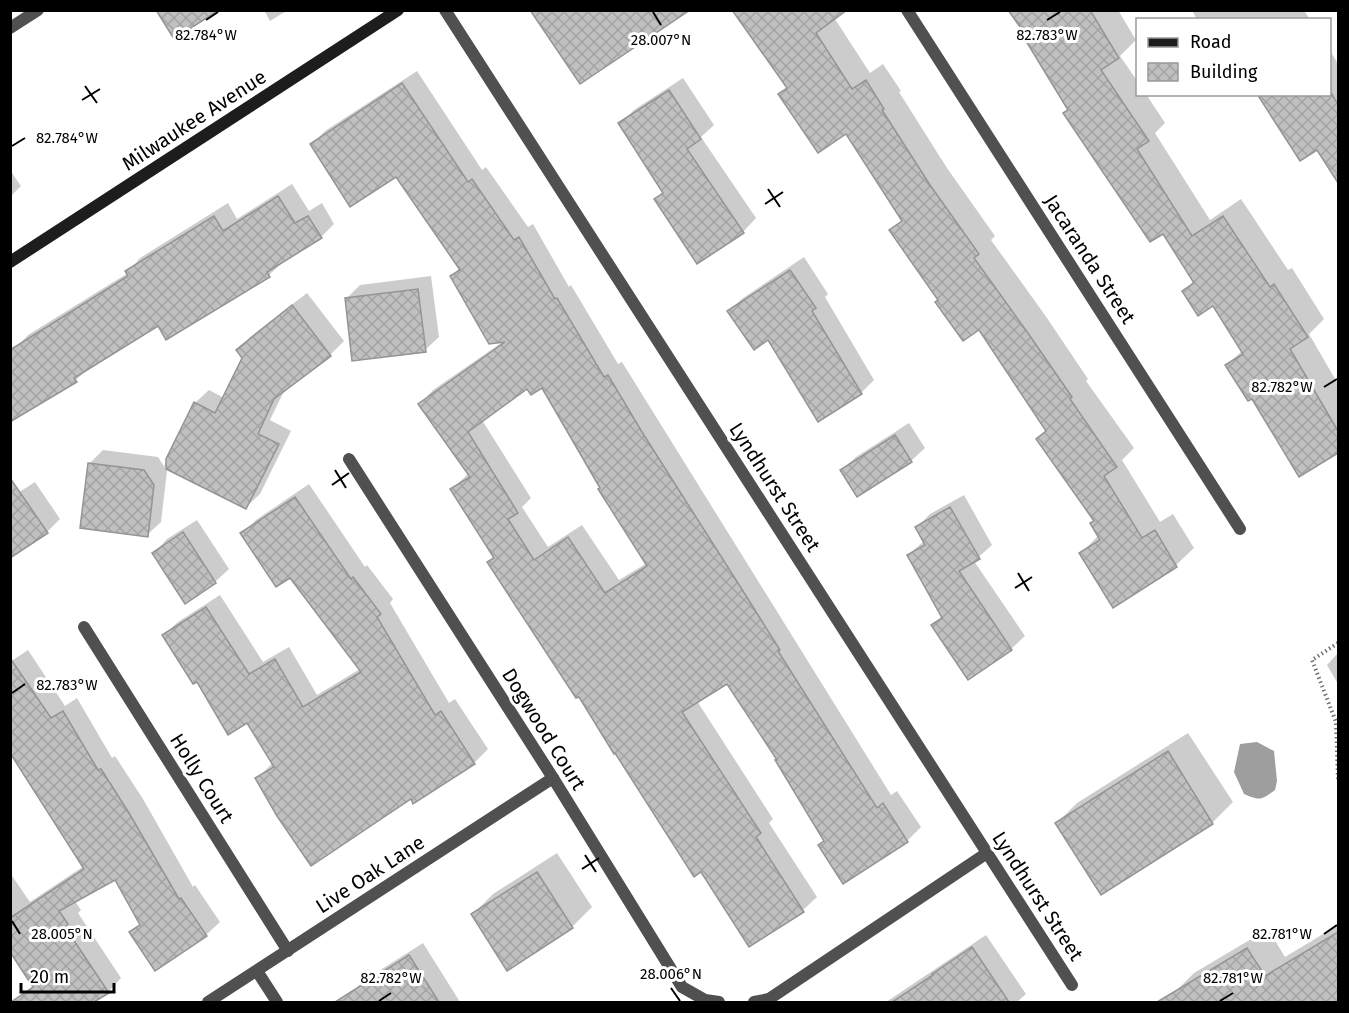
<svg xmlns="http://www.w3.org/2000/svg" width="1349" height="1013" viewBox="0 0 1349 1013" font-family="'Fira Sans',sans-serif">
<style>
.water{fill:#9e9e9e}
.shadow{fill:#0003;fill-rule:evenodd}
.building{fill:url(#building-cross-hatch);stroke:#949494;stroke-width:1.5;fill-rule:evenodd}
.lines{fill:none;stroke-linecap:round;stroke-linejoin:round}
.path{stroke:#727272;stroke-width:4;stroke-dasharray:1.5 3;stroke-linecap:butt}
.lane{stroke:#505050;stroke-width:12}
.street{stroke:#505050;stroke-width:12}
.secondary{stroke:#1d1d1d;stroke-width:12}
.ticks{fill:none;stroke:#000;stroke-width:2}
.labels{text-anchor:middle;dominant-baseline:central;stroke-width:6;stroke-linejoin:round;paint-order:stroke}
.street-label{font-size:20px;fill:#000;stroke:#fff}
.ticks-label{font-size:15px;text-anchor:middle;fill:#000;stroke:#fff;stroke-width:6;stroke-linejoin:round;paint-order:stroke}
</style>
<defs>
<pattern id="building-cross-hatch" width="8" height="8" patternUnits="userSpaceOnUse" patternTransform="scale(1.5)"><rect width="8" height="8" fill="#c0c0c0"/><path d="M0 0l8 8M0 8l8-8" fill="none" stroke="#a3a3a3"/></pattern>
</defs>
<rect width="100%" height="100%" fill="#fff"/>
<!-- water -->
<path class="water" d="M 1257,742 L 1274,751 L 1277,781 L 1275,790 C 1261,800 1260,801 1244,794 L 1234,772 L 1240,744 Z"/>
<!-- shadow -->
<g class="shadow">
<path d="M 264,10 L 288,10 L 270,21 Z"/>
<path d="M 734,10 L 833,16 L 870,73 L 883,64 L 901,91 L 899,92 L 947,168 L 995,236 L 991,240 L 1047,318 L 1088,379 L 1086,381 L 1134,448 L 1122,460 L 1160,522 L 1173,514 L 1194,548 L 1176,565 L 1113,605 L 1081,553 L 1099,535 L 1095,520 L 1038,439 L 1047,430 L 979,328 L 940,300 L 891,230 L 903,219 L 846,132 L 780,95 L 788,87 Z"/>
<path d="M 1010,10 L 1118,10 L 1136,40 L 1120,56 L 1138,82 L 1138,94 L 1146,94 L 1165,123 L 1155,133 L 1210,220 L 1241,199 L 1288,270 L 1292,268 L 1324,319 L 1309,334 L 1338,384 L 1338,451 L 1299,475 L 1252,397 L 1227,365 L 1243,350 L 1214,304 L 1184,291 L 1194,280 L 1163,232 L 1069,109 L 1026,34 Z"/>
<path d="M 1192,10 L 1304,10 L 1310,20 L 1197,20 Z"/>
<path d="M 1330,50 L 1338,64 L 1338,179 L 1317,148 L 1330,94 Z"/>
<path d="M 417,71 L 482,170 L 486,167 L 528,227 L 533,224 L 569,287 L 571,285 L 618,364 L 622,362 L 891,795 L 897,791 L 921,827 L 907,841 L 843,882 L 825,840 L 778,760 L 728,681 L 697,701 L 773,819 L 769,823 L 817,897 L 803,910 L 750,945 L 701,870 L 489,562 L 495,557 L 452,489 L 469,473 L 420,404 L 433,390 L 504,341 L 452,276 L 460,267 L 397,175 L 312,144 L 325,131 ZM 543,386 L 647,563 L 619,580 L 582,525 L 548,547 L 522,507 L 531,498 L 482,420 L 528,387 Z"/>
<path d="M 683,78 L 714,125 L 701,137 L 756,218 L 743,232 L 656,199 L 664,191 L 620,124 L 634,110 Z"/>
<path d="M 10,170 L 21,186 L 10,197 Z"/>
<path d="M 292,184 L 309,211 L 322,203 L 334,224 L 321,237 L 283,262 L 269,275 L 167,338 L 159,324 L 89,368 L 76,380 L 10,423 L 10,354 L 28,335 L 128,273 L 140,258 L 228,203 L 237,219 Z"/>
<path d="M 804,257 L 828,294 L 825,297 L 874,380 L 861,393 L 769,338 L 729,311 L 743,298 Z"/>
<path d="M 431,276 L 439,337 L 425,350 L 346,299 L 360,285 Z"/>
<path d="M 307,293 L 344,341 L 330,355 L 285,389 L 270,420 L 291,431 L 260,494 L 246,507 L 164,466 L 195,403 L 209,390 L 224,398 L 244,358 L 238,350 L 251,336 Z"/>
<path d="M 909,423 L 925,448 L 911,461 L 842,470 L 856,457 Z"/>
<path d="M 103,450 L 158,457 L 167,471 L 161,522 L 147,535 L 89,464 Z"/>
<path d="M 35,482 L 60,519 L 47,532 L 10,498 Z"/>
<path d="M 309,484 L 365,567 L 367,565 L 393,599 L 390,603 L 449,703 L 455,699 L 488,749 L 474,763 L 411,797 L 257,778 L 273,763 L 248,721 L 164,635 L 178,622 L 220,595 L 263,662 L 289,647 L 317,695 L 360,669 L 291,576 L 242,534 L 256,520 Z"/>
<path d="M 964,495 L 992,545 L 974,561 L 1025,636 L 1011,649 L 933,625 L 942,616 L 908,555 L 924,541 L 916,528 L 930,514 Z"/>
<path d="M 197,520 L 229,569 L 215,582 L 154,553 L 167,539 Z"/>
<path d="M 28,650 L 65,706 L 77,698 L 112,758 L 115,756 L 143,799 L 193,887 L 195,885 L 220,922 L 206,935 L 131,933 L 141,923 L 116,878 L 75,901 L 81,910 L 78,913 L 121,978 L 108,992 L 91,1002 L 40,1002 L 31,990 L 35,987 L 10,950 L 10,873 L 30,902 L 84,866 L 10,662 Z"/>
<path d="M 1338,653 L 1338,684 L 1327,665 Z"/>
<path d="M 1188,733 L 1233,802 L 1213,822 L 1101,893 L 1057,823 L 1077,803 Z"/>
<path d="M 557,853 L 592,907 L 572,927 L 473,914 L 493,894 Z"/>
<path d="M 1338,925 L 1338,1002 L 1180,1002 L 1174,993 L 1194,973 L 1268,929 L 1285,957 Z"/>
<path d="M 986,935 L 1026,994 L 1017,1002 L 886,1002 Z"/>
<path d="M 423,943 L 460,1002 L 355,1002 L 350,995 L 363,981 Z"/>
</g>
<!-- building -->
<g class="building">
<path d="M 156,10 L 219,10 L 174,39 Z"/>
<path d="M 530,10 L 690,10 L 580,84 Z"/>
<path d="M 732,10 L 847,10 L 816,33 L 852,89 L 866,80 L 884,109 L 882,110 L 930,185 L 979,254 L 974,258 L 1030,336 L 1072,397 L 1070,399 L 1117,467 L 1104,476 L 1142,538 L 1155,530 L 1177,567 L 1113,608 L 1079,553 L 1100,540 L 1090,523 L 1094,521 L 1036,439 L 1046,431 L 979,330 L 963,341 L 935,302 L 938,300 L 889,230 L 902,221 L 846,134 L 818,153 L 778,94 L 787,88 Z"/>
<path d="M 1008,10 L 1090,10 L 1119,58 L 1101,70 L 1149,141 L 1137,149 L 1192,236 L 1223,216 L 1270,287 L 1274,284 L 1308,337 L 1290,349 L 1338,431 L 1338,453 L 1299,477 L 1252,399 L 1248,401 L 1225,365 L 1243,354 L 1213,306 L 1198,316 L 1182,291 L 1194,283 L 1163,234 L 1150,242 L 1063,113 L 1068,110 L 1023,36 L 1025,34 Z"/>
<path d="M 402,83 L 468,182 L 472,179 L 514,240 L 519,237 L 555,299 L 557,298 L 604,377 L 608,375 L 642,432 L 743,591 L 780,650 L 778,651 L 877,808 L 883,803 L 908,842 L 843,884 L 818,845 L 824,841 L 775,760 L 777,760 L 727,684 L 682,712 L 761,833 L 756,837 L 804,912 L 749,947 L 701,872 L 694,877 L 615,753 L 614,754 L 579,697 L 576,698 L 487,562 L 494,558 L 450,489 L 470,477 L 418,404 L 505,342 L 489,344 L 450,276 L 460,270 L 396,177 L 350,207 L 310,144 ZM 542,388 L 600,488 L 598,489 L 647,566 L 605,593 L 568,537 L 534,560 L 508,519 L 518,513 L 468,432 L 527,389 L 531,395 Z"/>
<path d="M 669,90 L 701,139 L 687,149 L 744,233 L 697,264 L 654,199 L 663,193 L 618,123 Z"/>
<path d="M 1257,94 L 1332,94 L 1338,105 L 1338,183 L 1317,150 L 1300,161 Z"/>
<path d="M 278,196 L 295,223 L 308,216 L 322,238 L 267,272 L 270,277 L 166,340 L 158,326 L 74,378 L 77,382 L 10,422 L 10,350 L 128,276 L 125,271 L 214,216 L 223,231 Z"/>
<path d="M 790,270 L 816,308 L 812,311 L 862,394 L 818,422 L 768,340 L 754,350 L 727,311 Z"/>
<path d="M 418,289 L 426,352 L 352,361 L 345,298 Z"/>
<path d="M 292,305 L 331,356 L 274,399 L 258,434 L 279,444 L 246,509 L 166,469 L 166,459 L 194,402 L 215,413 L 242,358 L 236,350 Z"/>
<path d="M 895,435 L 912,462 L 857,497 L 840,470 Z"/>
<path d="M 88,463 L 144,470 L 154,485 L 148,537 L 80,528 Z"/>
<path d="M 10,478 L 48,533 L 10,558 Z"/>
<path d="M 295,497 L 351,579 L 353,577 L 381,614 L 377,617 L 435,715 L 441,711 L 475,764 L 413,804 L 411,799 L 311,866 L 277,816 L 255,778 L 274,767 L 247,723 L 228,735 L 197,682 L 193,684 L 162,635 L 206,607 L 249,674 L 275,659 L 303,707 L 361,672 L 290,578 L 276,587 L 240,533 Z"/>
<path d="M 950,507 L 980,559 L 959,571 L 1012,650 L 968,680 L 931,625 L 942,618 L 907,555 L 925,545 L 915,527 Z"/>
<path d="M 183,532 L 216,583 L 185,604 L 152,553 Z"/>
<path d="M 10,658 L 51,718 L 63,711 L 98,770 L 101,769 L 129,813 L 179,899 L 181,898 L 207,936 L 155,971 L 129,932 L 140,925 L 115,880 L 59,911 L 68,924 L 65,927 L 109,993 L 94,1002 L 11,1002 L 33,987 L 10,952 L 10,918 L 84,869 L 10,753 Z"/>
<path d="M 1168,751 L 1213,824 L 1101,895 L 1055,823 Z"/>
<path d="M 537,872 L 573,928 L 507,971 L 471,914 Z"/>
<path d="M 1338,932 L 1338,1002 L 1157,1002 L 1247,948 L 1265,976 Z"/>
<path d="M 972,947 L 1009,1002 L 892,1002 L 933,975 L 932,974 Z"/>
<path d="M 409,955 L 439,1002 L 335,1002 Z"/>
</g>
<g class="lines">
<!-- path -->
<path class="path" d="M 1338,779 L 1336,722 L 1312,660 L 1338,643"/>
<!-- lane -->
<path class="lane" d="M 10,28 L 38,10"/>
<!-- street -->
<g class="street">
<path d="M 445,10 L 1072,985"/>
<path d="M 907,10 L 1240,529"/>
<path d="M 349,459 L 553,778 L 682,987 L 705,1000 L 719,1002"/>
<path d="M 84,627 L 288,951"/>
<path d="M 257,971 L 277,1002"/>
<path d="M 208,1002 L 553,778"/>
<path d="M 754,1002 L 769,999 L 987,853"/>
</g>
<!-- secondary -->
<path class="secondary" d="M 10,262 L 398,10"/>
</g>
<!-- ticks -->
<path class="ticks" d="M 653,12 L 661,25M 206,20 L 218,12M 1047,20 L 1060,12M 85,86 L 97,103M 82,100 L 100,89M 12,146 L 25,138M 768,189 L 780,207M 765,204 L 783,192M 1324,387 L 1337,379M 335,470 L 346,488M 332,485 L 349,473M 1018,573 L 1029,591M 1015,588 L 1032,577M 12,693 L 25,684M 585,855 L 596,872M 582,869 L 599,858M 12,921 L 20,934M 1324,934 L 1337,925M 671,988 L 680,1001M 379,1001 L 391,993M 1220,1001 L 1233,993"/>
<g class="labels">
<!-- street labels -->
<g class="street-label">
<text transform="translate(194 120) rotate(-33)">Milwaukee Avenue</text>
<text transform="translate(1090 259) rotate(57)">Jacaranda Street</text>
<text transform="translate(775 487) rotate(57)">Lyndhurst Street</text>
<text transform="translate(544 729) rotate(58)">Dogwood Court</text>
<text transform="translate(202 778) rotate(58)">Holly Court</text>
<text transform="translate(370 874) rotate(-33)">Live Oak Lane</text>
<text transform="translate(1038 896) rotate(57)">Lyndhurst Street</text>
</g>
</g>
<g class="ticks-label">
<text x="206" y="40">82.784°W</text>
<text x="1047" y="40">82.783°W</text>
<text x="661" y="45">28.007°N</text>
<text x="67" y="143">82.784°W</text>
<text x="1282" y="392">82.782°W</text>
<text x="67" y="690">82.783°W</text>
<text x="1282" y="939">82.781°W</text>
<text x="62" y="939">28.005°N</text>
<text x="671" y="979">28.006°N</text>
<text x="391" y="983">82.782°W</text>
<text x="1233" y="983">82.781°W</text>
</g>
<!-- border -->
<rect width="1349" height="1013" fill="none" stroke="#000000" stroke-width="24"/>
<!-- legend -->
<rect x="1136" y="18" width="195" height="78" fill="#ffffff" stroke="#999999" stroke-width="1.5"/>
<rect x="1148" y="38" width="30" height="9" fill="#1d1d1d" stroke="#999999" stroke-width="1.5"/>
<text x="1190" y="48" font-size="18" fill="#000000">Road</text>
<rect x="1148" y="63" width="30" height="18" fill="url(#building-cross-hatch)" stroke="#999999" stroke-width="1.5"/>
<text x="1190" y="78" font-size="18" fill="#000000">Building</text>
<!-- scale -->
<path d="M21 983v9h93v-9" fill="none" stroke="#000000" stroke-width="3"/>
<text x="30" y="983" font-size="18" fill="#000000" stroke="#ffffff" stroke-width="4.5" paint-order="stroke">20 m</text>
</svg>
